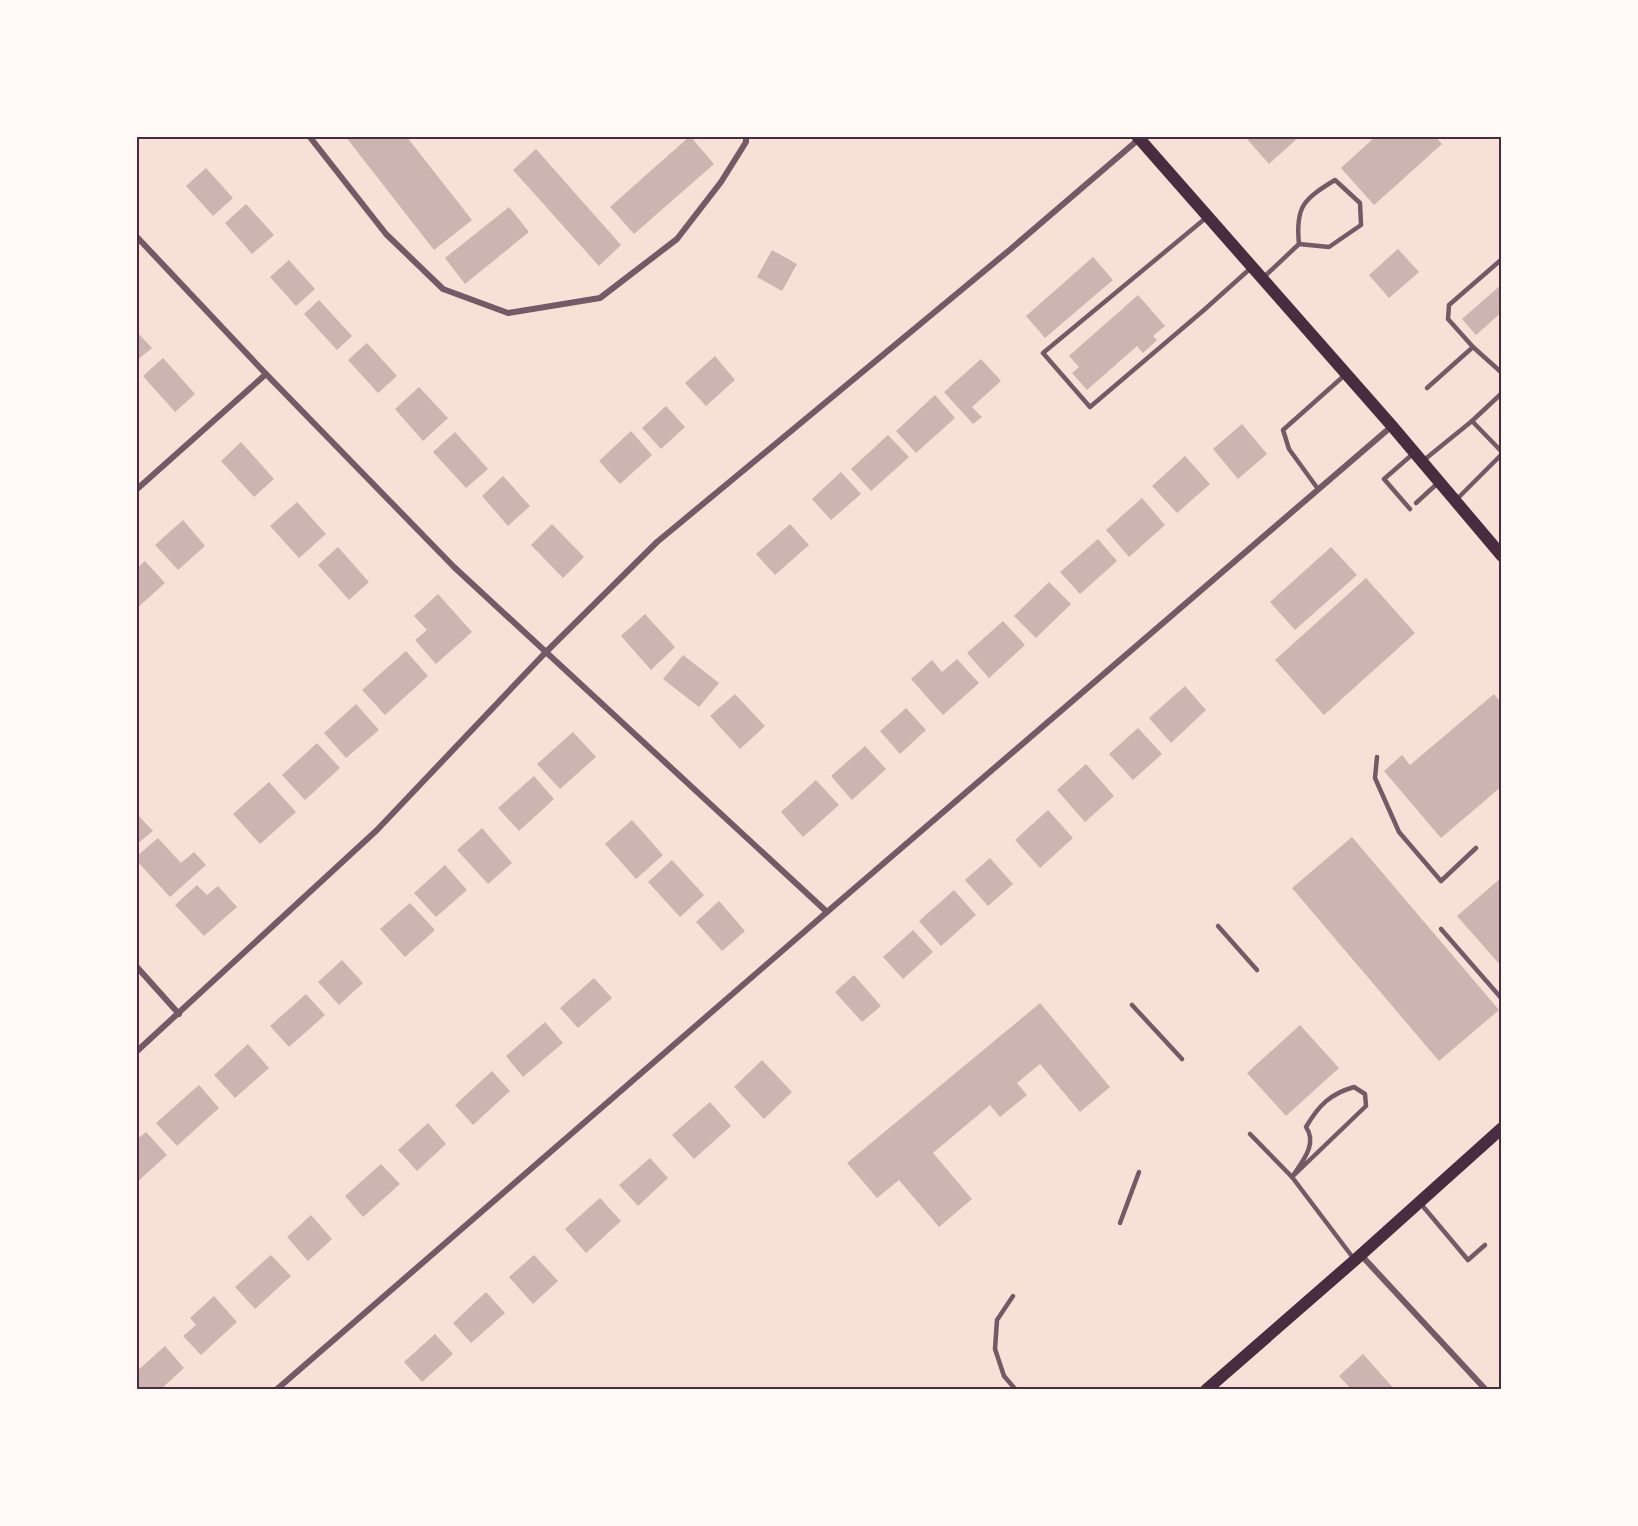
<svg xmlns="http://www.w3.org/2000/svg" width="1638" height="1526" viewBox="0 0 1638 1526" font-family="'Roboto Condensed',sans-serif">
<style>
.building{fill:#ccb4b1}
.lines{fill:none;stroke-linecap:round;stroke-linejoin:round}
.service{stroke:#755966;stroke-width:4.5}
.minor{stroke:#755966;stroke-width:6}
.secondary{stroke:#4a2c40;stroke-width:12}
.neatline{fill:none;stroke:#4a2c40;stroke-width:2}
</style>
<rect width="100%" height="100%" fill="#f7e1d7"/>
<!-- building -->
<g class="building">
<path d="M 345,136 L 406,136 L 472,220 L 434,250 Z"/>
<path d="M 690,136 L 714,164 L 634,234 L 610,207 Z"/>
<path d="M 1250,136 L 1300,136 L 1269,164 L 1247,139 Z"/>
<path d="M 1376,136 L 1435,136 L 1442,144 L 1374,205 L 1341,168 Z"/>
<path d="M 536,149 L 621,245 L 599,266 L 513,170 Z"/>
<path d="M 206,168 L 233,198 L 213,216 L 186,186 Z"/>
<path d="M 246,204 L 274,235 L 252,254 L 225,223 Z"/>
<path d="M 509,207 L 529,232 L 465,284 L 445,258 Z"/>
<path d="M 1398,249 L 1419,272 L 1389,298 L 1369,275 Z"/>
<path d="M 772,250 L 797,264 L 782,291 L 757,277 Z"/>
<path d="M 1093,257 L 1113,280 L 1045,338 L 1026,316 Z"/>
<path d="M 289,260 L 315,289 L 296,306 L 270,277 Z"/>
<path d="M 1502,284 L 1502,312 L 1476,335 L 1462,319 Z"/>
<path d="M 1138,295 L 1165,326 L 1153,336 L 1157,340 L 1143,353 L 1137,346 L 1087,390 L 1072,373 L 1079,367 L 1069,356 Z"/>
<path d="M 319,300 L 352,336 L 337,350 L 304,314 Z"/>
<path d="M 136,331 L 152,348 L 136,361 Z"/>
<path d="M 367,343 L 397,376 L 378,393 L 348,360 Z"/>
<path d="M 715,356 L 735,380 L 706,406 L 685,383 Z"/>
<path d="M 163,358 L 195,394 L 175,412 L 143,376 Z"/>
<path d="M 981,359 L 1001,381 L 972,407 L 982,417 L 973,424 L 944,392 Z"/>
<path d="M 419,387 L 448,418 L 423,441 L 395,409 Z"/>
<path d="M 935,395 L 955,418 L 916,453 L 896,431 Z"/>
<path d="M 666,406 L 685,427 L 661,449 L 642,428 Z"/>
<path d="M 1242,424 L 1267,454 L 1238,479 L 1213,449 Z"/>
<path d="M 631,431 L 652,455 L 620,484 L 599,461 Z"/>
<path d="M 455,432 L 488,469 L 466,488 L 433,452 Z"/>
<path d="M 888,435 L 909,457 L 871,491 L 851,469 Z"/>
<path d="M 241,442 L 274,479 L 254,497 L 221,461 Z"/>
<path d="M 1185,456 L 1210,484 L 1177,513 L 1152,486 Z"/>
<path d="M 841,472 L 861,494 L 831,520 L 812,499 Z"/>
<path d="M 503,476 L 530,506 L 508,526 L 482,496 Z"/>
<path d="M 1142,498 L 1165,525 L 1129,557 L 1106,530 Z"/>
<path d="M 297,502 L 326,534 L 299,558 L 270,526 Z"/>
<path d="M 183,520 L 205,546 L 178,570 L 155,545 Z"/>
<path d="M 552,524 L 584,557 L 563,578 L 531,545 Z"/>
<path d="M 790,524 L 809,545 L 775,575 L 756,554 Z"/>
<path d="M 1098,539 L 1117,561 L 1080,594 L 1060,572 Z"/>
<path d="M 338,547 L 369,582 L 349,600 L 318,565 Z"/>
<path d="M 1331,547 L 1357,575 L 1295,630 L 1270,602 Z"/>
<path d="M 145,561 L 165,583 L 136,609 L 136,569 Z"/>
<path d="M 1366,578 L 1415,633 L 1324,715 L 1275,660 Z"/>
<path d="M 1049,582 L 1071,604 L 1036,638 L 1014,616 Z"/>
<path d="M 438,594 L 472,632 L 436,664 L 415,640 L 427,630 L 414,616 Z"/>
<path d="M 645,614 L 675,647 L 651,670 L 621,636 Z"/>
<path d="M 1003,621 L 1025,645 L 989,678 L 967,653 Z"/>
<path d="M 406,651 L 428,676 L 385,715 L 362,690 Z"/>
<path d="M 683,655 L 719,683 L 699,707 L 663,679 Z"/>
<path d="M 957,659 L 979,683 L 943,715 L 911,679 L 932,660 L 942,672 Z"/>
<path d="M 1185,686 L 1206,710 L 1171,743 L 1149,718 Z"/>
<path d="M 735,694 L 765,726 L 740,749 L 710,716 Z"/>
<path d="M 1494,694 L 1502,704 L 1502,786 L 1441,838 L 1384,771 L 1402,755 L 1410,765 Z"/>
<path d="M 356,704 L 379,730 L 346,758 L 324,733 Z"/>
<path d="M 906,708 L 926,730 L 900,754 L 880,731 Z"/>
<path d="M 1138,728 L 1162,754 L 1133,780 L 1109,754 Z"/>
<path d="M 573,732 L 596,757 L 560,789 L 537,764 Z"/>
<path d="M 317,743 L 340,768 L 305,800 L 282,775 Z"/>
<path d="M 865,746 L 886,769 L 852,800 L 831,776 Z"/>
<path d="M 1086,764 L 1114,796 L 1085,822 L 1057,790 Z"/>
<path d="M 534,776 L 554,799 L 519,831 L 498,808 Z"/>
<path d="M 816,780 L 839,805 L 803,837 L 781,812 Z"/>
<path d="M 269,782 L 296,812 L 260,844 L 233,814 Z"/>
<path d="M 1048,810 L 1073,838 L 1040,868 L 1015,840 Z"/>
<path d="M 136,813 L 153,831 L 136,845 Z"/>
<path d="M 632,820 L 663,855 L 636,879 L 605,844 Z"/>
<path d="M 482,828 L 512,863 L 488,884 L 457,850 Z"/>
<path d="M 1352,837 L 1499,1010 L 1439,1061 L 1292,888 Z"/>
<path d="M 158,838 L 181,863 L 194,852 L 206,865 L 170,897 L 136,860 L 136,857 Z"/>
<path d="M 990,858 L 1013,884 L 988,906 L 965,880 Z"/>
<path d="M 672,860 L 704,895 L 680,917 L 648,882 Z"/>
<path d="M 445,865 L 467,890 L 436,917 L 414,893 Z"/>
<path d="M 1502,877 L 1502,967 L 1457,916 Z"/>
<path d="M 197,885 L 207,895 L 218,886 L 237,907 L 204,936 L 175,905 Z"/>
<path d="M 954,890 L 976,915 L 941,946 L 919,921 Z"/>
<path d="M 719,901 L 745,931 L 722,951 L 696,922 Z"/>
<path d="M 410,903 L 435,930 L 405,957 L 380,929 Z"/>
<path d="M 913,930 L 933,952 L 903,979 L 883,957 Z"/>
<path d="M 342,960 L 363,983 L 339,1005 L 318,982 Z"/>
<path d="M 854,975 L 881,1006 L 862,1022 L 835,992 Z"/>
<path d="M 594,978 L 612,998 L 578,1028 L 560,1008 Z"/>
<path d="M 306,994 L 325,1015 L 289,1047 L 270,1026 Z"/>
<path d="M 1040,1003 L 1110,1087 L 1080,1112 L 1040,1064 L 1017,1083 L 1027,1095 L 1000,1117 L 990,1105 L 933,1153 L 972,1199 L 939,1227 L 899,1180 L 877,1198 L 847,1163 Z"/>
<path d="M 545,1022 L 563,1043 L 523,1077 L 506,1056 Z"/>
<path d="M 1300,1025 L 1339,1068 L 1286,1116 L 1247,1073 Z"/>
<path d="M 248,1044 L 269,1068 L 235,1098 L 214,1075 Z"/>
<path d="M 762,1060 L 792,1092 L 764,1119 L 734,1087 Z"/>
<path d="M 492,1071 L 510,1091 L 473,1125 L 455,1105 Z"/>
<path d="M 199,1085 L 219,1108 L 177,1146 L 156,1123 Z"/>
<path d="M 710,1102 L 731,1126 L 694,1159 L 672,1135 Z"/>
<path d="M 428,1123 L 446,1144 L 417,1171 L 398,1150 Z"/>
<path d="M 146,1132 L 167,1155 L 136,1183 L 136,1140 Z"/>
<path d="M 650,1158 L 668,1178 L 638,1206 L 619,1185 Z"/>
<path d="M 381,1164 L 400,1184 L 363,1217 L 345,1196 Z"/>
<path d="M 600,1198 L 621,1221 L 586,1253 L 565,1229 Z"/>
<path d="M 311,1215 L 332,1239 L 308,1261 L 287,1237 Z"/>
<path d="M 271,1255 L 291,1276 L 255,1309 L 235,1287 Z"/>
<path d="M 534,1255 L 558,1281 L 533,1304 L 509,1277 Z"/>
<path d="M 486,1292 L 505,1313 L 471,1343 L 453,1323 Z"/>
<path d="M 214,1296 L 237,1322 L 201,1355 L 183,1336 L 196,1325 L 190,1318 Z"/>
<path d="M 435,1334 L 453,1354 L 422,1382 L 404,1362 Z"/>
<path d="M 165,1346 L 184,1368 L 160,1390 L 136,1390 L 136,1372 Z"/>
<path d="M 1363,1354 L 1395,1390 L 1352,1390 L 1339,1376 Z"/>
</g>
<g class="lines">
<!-- service -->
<g class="service">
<path d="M 1335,180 L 1360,203 L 1361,225 L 1329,247 L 1299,244 C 1295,206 1304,199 1335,180 Z"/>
<path d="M 1207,217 L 1043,353 L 1090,407 L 1204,310 L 1252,267"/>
<path d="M 1502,259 L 1449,305 L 1448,319 L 1473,347 L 1502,373"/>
<path d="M 1264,277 L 1299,244"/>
<path d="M 1427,388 L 1473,347"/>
<path d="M 1472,421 L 1502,393"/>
<path d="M 1424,460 L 1472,421 L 1502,452"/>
<path d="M 1318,489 L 1289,449 L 1283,430 L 1346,374"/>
<path d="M 1455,501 L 1502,454"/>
<path d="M 1416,503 L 1439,482"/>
<path d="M 1410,509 L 1384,479 L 1414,453"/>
<path d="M 1377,757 L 1375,778 L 1399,832 L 1441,881 L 1476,848"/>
<path d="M 1218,926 L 1257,970"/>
<path d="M 1441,929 L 1502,999"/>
<path d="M 1132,1005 L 1182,1059"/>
<path d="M 1354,1087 L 1365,1094 L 1366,1106 L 1292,1177 C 1302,1162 1318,1144 1306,1127 C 1319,1105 1330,1094 1354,1087 Z"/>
<path d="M 1250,1134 L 1292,1177 L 1354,1259"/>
<path d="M 1421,1204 L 1468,1260 L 1485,1245"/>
<path d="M 1120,1223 L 1139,1172"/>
<path d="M 1013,1296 L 997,1320 L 995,1349 L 1004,1376 L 1016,1390"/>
</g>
<!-- minor -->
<g class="minor">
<path d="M 309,136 L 386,234 L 443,289 L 508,313 L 600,298 L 677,239 L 721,182 L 746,142 L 746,136"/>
<path d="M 136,236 L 266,374 L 454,567 L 827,912"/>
<path d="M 136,490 L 266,374"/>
<path d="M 136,966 L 179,1014"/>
<path d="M 136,1052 L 377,830 L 545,653 L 657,542 L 1012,248 L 1139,139"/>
<path d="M 1361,1255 L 1486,1390"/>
<path d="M 276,1390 L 827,912 L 1392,426"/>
</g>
<!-- secondary -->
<g class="secondary">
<path d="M 1137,136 L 1392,426 L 1502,556"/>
<path d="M 1206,1390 L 1355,1260 L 1502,1128"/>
</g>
</g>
<!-- border -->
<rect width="1638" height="1526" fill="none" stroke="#fffaf5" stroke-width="276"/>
<rect x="138" y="138" width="1362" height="1250" class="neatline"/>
</svg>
